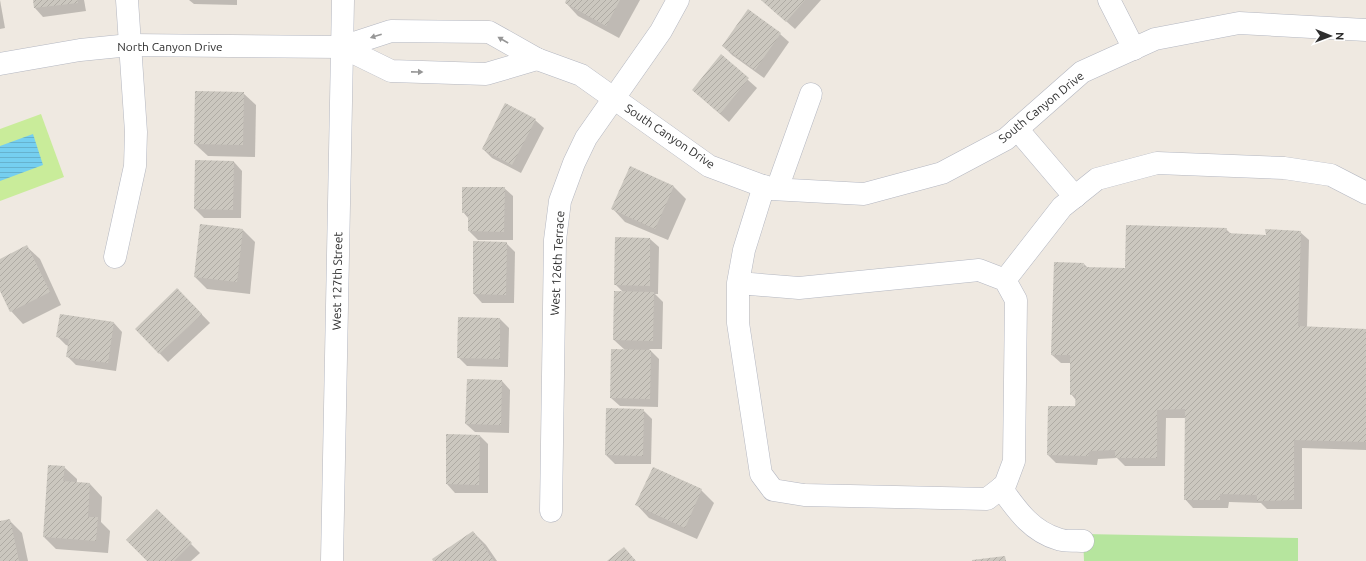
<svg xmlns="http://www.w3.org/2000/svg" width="1366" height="561" viewBox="0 0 1366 561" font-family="Ubuntu,sans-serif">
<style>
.park{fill:#b6e59e}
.pitch{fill:#c9ec9a}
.water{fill:url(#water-rules)}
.shadow{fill:#0003}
.building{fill:url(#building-hatch)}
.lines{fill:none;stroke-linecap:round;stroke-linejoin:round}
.minor-casing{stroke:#b4b7c1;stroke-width:23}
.minor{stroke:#fff;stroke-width:22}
.oneway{fill:#969696}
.labels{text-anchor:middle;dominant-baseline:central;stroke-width:3;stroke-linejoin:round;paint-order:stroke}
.street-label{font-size:12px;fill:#2e2e2e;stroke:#fff}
</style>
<defs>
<pattern id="water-rules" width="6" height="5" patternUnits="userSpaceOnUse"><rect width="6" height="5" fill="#75cff0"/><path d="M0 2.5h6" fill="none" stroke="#66b2ce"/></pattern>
<pattern id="building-hatch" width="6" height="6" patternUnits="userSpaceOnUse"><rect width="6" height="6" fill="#cbc7bf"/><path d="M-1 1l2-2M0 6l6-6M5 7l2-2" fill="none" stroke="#afaba4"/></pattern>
</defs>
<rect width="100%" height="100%" fill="#efe9e1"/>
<!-- park -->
<path class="park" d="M 1083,534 L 1298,538 L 1298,561 L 1084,561 Z"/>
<!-- pitch -->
<path class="pitch" d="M 41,114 L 64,177 L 0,201 L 0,129 Z"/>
<!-- water -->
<path class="water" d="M 33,134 L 43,165 L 0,181 L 0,146 Z"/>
<!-- shadow -->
<g class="shadow">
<path d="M 0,0 L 5,28 L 0,29 Z"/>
<path d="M 34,0 L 84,0 L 86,11 L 43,17 L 35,8 Z"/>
<path d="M 189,0 L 237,0 L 237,5 L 194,4 Z"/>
<path d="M 568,0 L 640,0 L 619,38 L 578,16 L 566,3 Z"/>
<path d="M 762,0 L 821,0 L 795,29 Z"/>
<path d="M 780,34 L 789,42 L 764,78 L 732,55 L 723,46 Z"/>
<path d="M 721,56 L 757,88 L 729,122 L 693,90 Z"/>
<path d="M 243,93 L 256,105 L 255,157 L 208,156 L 195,144 Z"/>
<path d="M 535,120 L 544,128 L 521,173 L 492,158 L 483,149 Z"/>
<path d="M 234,162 L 242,171 L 241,218 L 204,218 L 195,209 Z"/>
<path d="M 673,186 L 686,199 L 668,240 L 625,222 L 613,209 Z"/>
<path d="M 504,188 L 513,196 L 513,240 L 478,240 L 469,231 L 469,219 L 463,212 Z"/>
<path d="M 1226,229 L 1231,234 L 1267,236 L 1300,232 L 1309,240 L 1307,328 L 1366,330 L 1366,450 L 1302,448 L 1302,509 L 1267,509 L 1261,503 L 1229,502 L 1228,508 L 1193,508 L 1185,499 L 1186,418 L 1166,418 L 1165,466 L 1125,466 L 1117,458 L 1098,459 L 1097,465 L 1056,463 L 1048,455 L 1076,407 L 1076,400 L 1071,394 L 1071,363 L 1061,363 L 1052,355 L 1084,264 L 1088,268 L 1126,269 Z"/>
<path d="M 243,230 L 255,242 L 250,294 L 207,289 L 195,277 Z"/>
<path d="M 616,238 L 650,239 L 659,247 L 658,294 L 655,294 L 663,302 L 662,349 L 649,349 L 659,359 L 658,407 L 620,406 L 611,398 L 625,350 L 614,340 L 623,292 L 615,284 Z"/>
<path d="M 506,243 L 515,252 L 514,303 L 482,303 L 474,294 Z"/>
<path d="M 27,247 L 40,259 L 61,305 L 23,324 L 11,311 L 0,289 L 0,260 Z"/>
<path d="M 186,298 L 210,323 L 168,362 L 136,329 Z"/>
<path d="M 500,319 L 509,328 L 508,367 L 467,366 L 458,357 Z"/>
<path d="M 114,323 L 122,332 L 116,371 L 76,365 L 67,356 L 69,346 L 66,345 L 57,336 Z"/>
<path d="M 502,381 L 510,390 L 509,433 L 475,432 L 466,424 Z"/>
<path d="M 643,410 L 652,419 L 651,464 L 615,464 L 606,455 Z"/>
<path d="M 480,436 L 488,444 L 488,493 L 455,493 L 447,484 Z"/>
<path d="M 64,467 L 77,479 L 77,483 L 90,484 L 102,497 L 101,522 L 110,531 L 108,553 L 56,549 L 44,537 Z"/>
<path d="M 701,490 L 714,503 L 697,539 L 649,518 L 637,505 Z"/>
<path d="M 157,510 L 200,553 L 191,561 L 148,561 Z"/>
<path d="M 9,520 L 22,533 L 28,561 L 0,561 L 0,522 Z"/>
<path d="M 473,532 L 486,545 L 497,561 L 434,561 Z"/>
</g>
<!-- building -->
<g class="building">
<path d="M 33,0 L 77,0 L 78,3 L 34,8 Z"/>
<path d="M 566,0 L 620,0 L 606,26 L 565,3 Z"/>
<path d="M 761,0 L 805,0 L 786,22 Z"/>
<path d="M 748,9 L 781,33 L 755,70 L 722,46 Z"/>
<path d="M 721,54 L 749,78 L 720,114 L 692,90 Z"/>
<path d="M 195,91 L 244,92 L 243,145 L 194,144 Z"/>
<path d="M 505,103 L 536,119 L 512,165 L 482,149 Z"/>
<path d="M 195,160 L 234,161 L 233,210 L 194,209 Z"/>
<path d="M 630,166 L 674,186 L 655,229 L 611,209 Z"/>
<path d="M 462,187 L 505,187 L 504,232 L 468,231 L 468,213 L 462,213 Z"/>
<path d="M 200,224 L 243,229 L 237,282 L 194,277 Z"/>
<path d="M 1126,225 L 1227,228 L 1226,233 L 1266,235 L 1265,229 L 1301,231 L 1298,326 L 1366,329 L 1366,442 L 1294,440 L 1294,500 L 1257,501 L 1257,495 L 1220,494 L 1220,500 L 1184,500 L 1185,409 L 1157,410 L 1157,458 L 1115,458 L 1115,450 L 1090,451 L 1088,456 L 1047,455 L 1048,406 L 1075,406 L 1076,395 L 1070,395 L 1070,355 L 1051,355 L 1054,262 L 1084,263 L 1083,267 L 1125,268 Z"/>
<path d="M 615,237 L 650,238 L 650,286 L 614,285 Z"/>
<path d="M 473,241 L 507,242 L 506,295 L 473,294 Z"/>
<path d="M 27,245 L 50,292 L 10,312 L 0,291 L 0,259 Z"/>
<path d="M 177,288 L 202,314 L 159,354 L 135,329 Z"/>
<path d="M 614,291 L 654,292 L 653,341 L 613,340 Z"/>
<path d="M 60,314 L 114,322 L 108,363 L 66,357 L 69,339 L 56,337 Z"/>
<path d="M 458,317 L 500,318 L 500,359 L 457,358 Z"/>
<path d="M 611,349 L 651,350 L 650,399 L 610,398 Z"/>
<path d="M 467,379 L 502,380 L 501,425 L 465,424 Z"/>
<path d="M 606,408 L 644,409 L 643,456 L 605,455 Z"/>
<path d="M 446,434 L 480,435 L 479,485 L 446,484 Z"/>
<path d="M 48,465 L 65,466 L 63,481 L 90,483 L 88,517 L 98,517 L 96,541 L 43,537 Z"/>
<path d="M 653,467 L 702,489 L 685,528 L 635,505 Z"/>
<path d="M 157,509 L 192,543 L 174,561 L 147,561 L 126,540 Z"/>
<path d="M 10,519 L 19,561 L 0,561 L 0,521 Z"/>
<path d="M 473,531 L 494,561 L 433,561 L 432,559 Z"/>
<path d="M 624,547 L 636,561 L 607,561 Z"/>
<path d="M 1005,556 L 1006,561 L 972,561 L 972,560 Z"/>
</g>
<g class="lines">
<defs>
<g id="minor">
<path d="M 1109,0 L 1134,49"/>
<path d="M 342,47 L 391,71 L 486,74 L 537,59"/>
<path d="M 0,64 L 80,50 L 130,45 L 342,47 L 391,31 L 489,32 L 537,59 L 581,75 L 709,166 L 771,189 L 864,194 L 942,173 L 1006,139 L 1082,72 L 1155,39 L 1239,23 L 1366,30"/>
<path d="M 1017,129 L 1075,197"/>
<path d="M 777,189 L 811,94"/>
<path d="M 115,257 L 135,166 L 136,132 L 127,0"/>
<path d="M 1005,280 L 1062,207 L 1097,179 L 1157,163 L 1284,168 L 1331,175 L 1366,193"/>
<path d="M 738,283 L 799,288 L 979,270 L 1005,280 L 1016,300 L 1014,461 L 1005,485 L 987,499 L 804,495 L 773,490 L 761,474 L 738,323 L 738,283 L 744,250 L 764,186"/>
<path d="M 1001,488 C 1017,510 1031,531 1058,539 C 1065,542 1076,540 1083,541"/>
<path d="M 551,511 L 555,240 L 560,201 L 574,163 L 586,138 L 661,31 L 678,0"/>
<path d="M 332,561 L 343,0"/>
</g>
</defs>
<!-- minor casing -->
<use href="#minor" class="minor-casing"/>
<!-- minor -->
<use href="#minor" class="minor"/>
</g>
<!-- one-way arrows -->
<defs><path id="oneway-solid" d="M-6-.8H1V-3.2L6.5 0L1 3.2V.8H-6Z"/></defs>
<g class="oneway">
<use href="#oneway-solid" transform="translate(376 36) rotate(162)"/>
<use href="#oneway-solid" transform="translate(503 40) rotate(-150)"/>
<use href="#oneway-solid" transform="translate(417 72) rotate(1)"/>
</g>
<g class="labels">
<!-- street labels -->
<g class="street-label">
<text x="170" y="46">North Canyon Drive</text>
<text transform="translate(1041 107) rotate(-39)">South Canyon Drive</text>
<text transform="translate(670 136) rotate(34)">South Canyon Drive</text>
<text transform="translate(557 263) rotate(-87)">West 126th Terrace</text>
<text transform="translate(337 281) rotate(-89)">West 127th Street</text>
</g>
</g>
<!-- north arrow -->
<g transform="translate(1330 36) rotate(91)" stroke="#ffffff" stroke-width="3" paint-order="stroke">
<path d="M0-3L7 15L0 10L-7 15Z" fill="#2e2e2e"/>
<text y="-6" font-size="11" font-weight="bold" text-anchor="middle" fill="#2e2e2e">N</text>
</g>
</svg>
